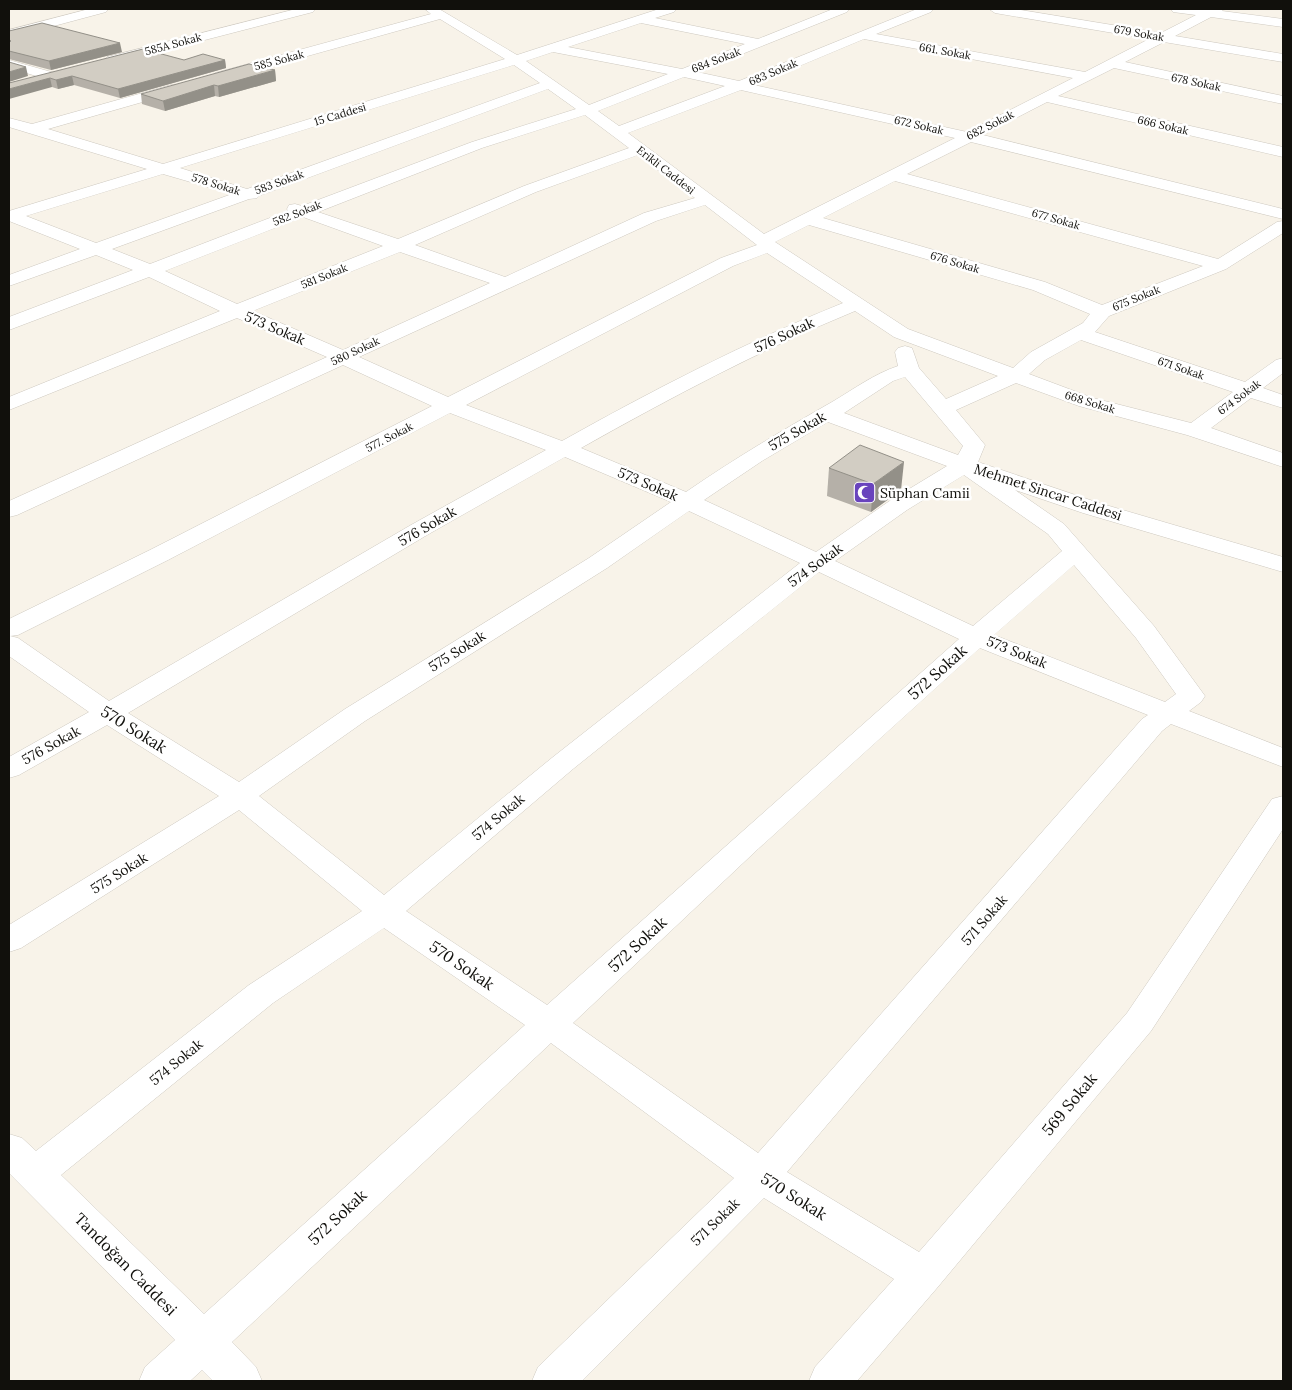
<svg xmlns="http://www.w3.org/2000/svg" width="1292" height="1390" viewBox="0 0 1292 1390" font-family="Lora,serif">
<style>
.lines{fill:none;stroke-linecap:round;stroke-linejoin:round}
.minor-casing{stroke:#cec9c0;stroke-width:1}
.minor{fill:#fff;fill-rule:evenodd}
.wall{fill:#b5b0a8}
.shaded-wall{fill:#939088}
.building{fill:#d2cdc3;stroke:#939088}
.labels{text-anchor:middle;dominant-baseline:central;stroke-width:5;stroke-linejoin:round;paint-order:stroke}
.far-street-label{font-size:11px;fill:#11100c;stroke:#fff}
.street-label{font-size:14px;fill:#11100c;stroke:#fff}
.poi-label{font-size:14px;fill:#11100c;stroke:#fff;text-anchor:start}
.near-street-label{font-size:16px;fill:#11100c;stroke:#fff}
</style>
<rect width="100%" height="100%" fill="#f8f3e9"/>
<g class="lines">
<defs>
<g id="minor">
<path d="M 89,9 L 108,9 L 106,12 L 9,38 L 9,30 Z"/>
<path d="M 296,9 L 315,9 L 313,12 L 112,64 L 105,60 L 107,57 Z"/>
<path d="M 425,9 L 439,9 L 517,55 L 659,9 L 676,9 L 674,12 L 655,18 L 758,39 L 833,9 L 849,9 L 847,12 L 697,72 L 739,81 L 917,9 L 933,9 L 931,12 L 876,34 L 1085,72 L 1149,39 L 995,13 L 989,9 L 1015,9 L 1161,33 L 1196,15 L 1173,12 L 1171,9 L 1224,9 L 1222,11 L 1283,19 L 1283,27 L 1211,17 L 1175,36 L 1283,54 L 1283,62 L 1164,42 L 1125,62 L 1283,96 L 1283,104 L 1114,68 L 1058,96 L 1283,147 L 1283,157 L 1047,102 L 983,135 L 1283,209 L 1283,219 L 971,142 L 907,174 L 1218,259 L 1277,222 L 1283,221 L 1283,233 L 1226,269 L 1109,316 L 1095,332 L 1245,382 L 1276,360 L 1283,358 L 1283,373 L 1263,388 L 1283,395 L 1283,408 L 1251,398 L 1211,428 L 1283,453 L 1283,467 L 1187,435 L 1079,406 L 1016,383 L 956,410 L 985,445 L 978,462 L 1099,503 L 1283,557 L 1283,572 L 1083,513 L 1015,490 L 1064,524 L 1154,626 L 1205,696 L 1201,702 L 1189,711 L 1283,748 L 1283,767 L 1171,724 L 1162,731 L 787,1172 L 919,1252 L 1127,1013 L 1272,799 L 1283,796 L 1283,829 L 1151,1031 L 937,1288 L 857,1381 L 809,1381 L 815,1367 L 894,1279 L 764,1198 L 582,1381 L 532,1381 L 538,1367 L 734,1178 L 551,1043 L 232,1342 L 256,1367 L 262,1381 L 213,1381 L 202,1370 L 190,1381 L 139,1381 L 145,1367 L 175,1340 L 9,1173 L 9,1134 L 22,1138 L 36,1151 L 249,985 L 362,911 L 239,810 L 21,948 L 9,952 L 9,925 L 219,796 L 107,725 L 19,775 L 9,778 L 9,757 L 89,712 L 9,656 L 9,619 L 150,550 L 432,406 L 343,365 L 17,515 L 9,517 L 9,501 L 327,357 L 237,318 L 9,410 L 9,397 L 220,311 L 149,277 L 9,330 L 9,317 L 133,270 L 96,255 L 9,286 L 9,275 L 80,249 L 9,221 L 9,211 L 147,169 L 9,127 L 9,118 L 32,124 L 171,85 L 181,85 L 183,88 L 181,91 L 48,129 L 163,164 L 505,59 L 440,19 L 225,79 L 220,80 L 213,76 L 215,73 L 431,14 ZM 641,23 L 745,44 L 682,69 L 568,47 ZM 864,39 L 1073,78 L 967,132 L 754,85 ZM 553,52 L 668,74 L 589,105 L 526,61 ZM 514,65 L 540,83 L 247,189 L 180,168 ZM 684,77 L 725,86 L 619,126 L 598,111 ZM 548,89 L 576,109 L 472,142 L 302,206 L 295,204 L 289,205 L 287,209 L 288,211 L 150,264 L 112,249 L 249,199 L 257,198 L 259,196 ZM 741,90 L 955,138 L 764,234 L 628,133 ZM 585,115 L 629,148 L 524,186 L 398,239 L 318,212 L 482,148 ZM 638,155 L 695,198 L 644,213 L 505,277 L 415,245 L 536,192 ZM 163,174 L 232,194 L 96,243 L 26,216 ZM 895,181 L 1203,266 L 1102,305 L 1045,282 L 823,218 ZM 705,205 L 757,245 L 721,258 L 448,397 L 359,357 L 656,221 ZM 303,217 L 383,246 L 237,304 L 165,271 ZM 809,225 L 1033,290 L 1090,314 L 1083,323 L 1031,352 L 1013,368 L 908,329 L 775,242 ZM 400,252 L 490,283 L 343,350 L 253,311 ZM 767,253 L 843,303 C 746,342 653,390 562,441 L 466,405 L 733,266 ZM 855,311 L 894,337 L 998,376 L 946,399 L 919,368 L 912,348 L 905,346 L 898,348 L 895,352 L 898,366 C 874,374 854,389 832,402 C 781,431 734,459 686,492 L 581,448 C 670,398 760,350 855,311 ZM 1081,340 L 1233,392 L 1191,423 L 1093,398 L 1029,374 L 1045,360 ZM 905,377 L 963,446 L 958,455 L 844,413 L 893,381 ZM 450,413 L 546,450 L 411,525 L 109,701 L 18,638 L 10,636 L 18,635 L 168,560 ZM 828,422 L 947,466 L 891,500 L 816,552 L 704,500 L 762,461 ZM 565,457 L 671,502 L 589,558 L 345,709 L 239,782 L 128,713 L 427,535 ZM 964,475 L 1048,534 L 1062,551 L 973,626 L 835,561 L 907,510 ZM 689,511 L 800,563 L 553,757 L 384,895 L 259,796 L 365,721 L 607,568 ZM 1074,565 L 1136,638 L 1176,694 L 1165,702 L 994,635 ZM 819,572 L 959,639 L 547,1005 L 406,911 L 573,769 ZM 980,648 L 1148,715 L 1142,719 L 758,1153 L 573,1023 L 758,849 ZM 384,928 L 525,1025 L 204,1314 L 61,1175 L 273,1003 Z"/>
<path d="M 9,60 L 55,73 L 57,76 L 50,80 L 9,68 Z"/>
</g>
</defs>
<!-- minor casing -->
<use href="#minor" class="minor-casing"/>
<!-- minor -->
<use href="#minor" class="minor"/>
</g>
<!-- wall -->
<g class="wall">
<path d="M 9,31 L 122,52 L 51,70 L 9,59 Z"/>
<path d="M 184,60 L 225,60 L 226,68 L 120,98 L 74,85 L 58,89 L 52,87 L 9,83 Z"/>
<path d="M 275,70 L 276,81 L 219,97 L 215,96 L 165,111 L 142,104 L 141,94 Z"/>
<path d="M 829,468 L 901,490 L 871,512 L 827,496 Z"/>
</g>
<!-- shaded-wall -->
<g class="shaded-wall">
<path d="M 120,43 L 122,52 L 51,70 L 49,61 Z"/>
<path d="M 225,60 L 226,68 L 120,98 L 118,89 Z"/>
<path d="M 26,67 L 28,76 L 9,82 L 9,72 Z"/>
<path d="M 275,70 L 276,81 L 219,97 L 218,86 Z"/>
<path d="M 72,76 L 74,85 L 58,89 L 56,80 Z"/>
<path d="M 50,78 L 52,87 L 9,99 L 9,89 Z"/>
<path d="M 214,85 L 215,96 L 165,111 L 163,101 Z"/>
<path d="M 904,462 L 901,490 L 871,512 L 873,484 Z"/>
</g>
<!-- building -->
<g class="building">
<path d="M 42,23 L 120,43 L 49,61 L 9,51 L 9,42 L 11,41 L 9,40 L 9,31 Z"/>
<path d="M 143,49 L 184,60 L 203,54 L 225,60 L 118,89 L 72,76 L 56,80 L 50,78 L 9,89 L 9,83 Z"/>
<path d="M 9,62 L 26,67 L 9,72 Z"/>
<path d="M 249,64 L 275,70 L 218,86 L 214,85 L 163,101 L 141,94 Z"/>
<path d="M 860,445 L 904,462 L 873,484 L 829,468 Z"/>
</g>
<!-- icons -->
<defs>
<symbol id="mosque-square" viewBox="-11 -11 22 22"><rect x="-9" y="-9" width="18" height="18" rx="4" fill="#6944bd" stroke="#fff"/><path d="M3.5-4.9A6 6 0 1 0 3.5 4.9A5 5 0 1 1 3.5-4.9Z" fill="#fff"/></symbol>
</defs>
<g fill-rule="evenodd">
<use href="#mosque-square" x="852" y="480" width="25" height="25"/>
</g>
<g class="labels">
<!-- far-street labels -->
<g class="far-street-label">
<text transform="translate(1139 33) rotate(10)">679 Sokak</text>
<text transform="translate(173 44) rotate(-15)">585A Sokak</text>
<text transform="translate(945 51) rotate(10)">661. Sokak</text>
<text transform="translate(279 60) rotate(-15)">585 Sokak</text>
<text transform="translate(716 60) rotate(-21)">684 Sokak</text>
<text transform="translate(773 72) rotate(-23)">683 Sokak</text>
<text transform="translate(1196 82) rotate(12)">678 Sokak</text>
<text transform="translate(340 114) rotate(-17)">15 Caddesi</text>
<text transform="translate(919 125) rotate(13)">672 Sokak</text>
<text transform="translate(990 125) rotate(-27)">682 Sokak</text>
<text transform="translate(1163 125) rotate(13)">666 Sokak</text>
<text transform="translate(666 170) rotate(38)">Erikli Caddesi</text>
<text transform="translate(279 182) rotate(-20)">583 Sokak</text>
<text transform="translate(216 184) rotate(17)">578 Sokak</text>
<text transform="translate(297 213) rotate(-21)">582 Sokak</text>
<text transform="translate(1056 219) rotate(16)">677 Sokak</text>
<text transform="translate(955 262) rotate(17)">676 Sokak</text>
<text transform="translate(324 276) rotate(-22)">581 Sokak</text>
<text transform="translate(1136 298) rotate(-22)">675 Sokak</text>
<text transform="translate(355 351) rotate(-25)">580 Sokak</text>
<text transform="translate(1181 368) rotate(19)">671 Sokak</text>
<text transform="translate(1239 397) rotate(-37)">674 Sokak</text>
<text transform="translate(1090 402) rotate(17)">668 Sokak</text>
<text transform="translate(389 437) rotate(-27)">577. Sokak</text>
</g>
<!-- street labels -->
<g class="street-label">
<text transform="translate(275 328) rotate(23)">573 Sokak</text>
<text transform="translate(784 335) rotate(-25)">576 Sokak</text>
<text transform="translate(797 431) rotate(-30)">575 Sokak</text>
<text transform="translate(648 484) rotate(23)">573 Sokak</text>
<text transform="translate(1048 492) rotate(18)">Mehmet Sincar Caddesi</text>
<text transform="translate(427 526) rotate(-30)">576 Sokak</text>
<text transform="translate(815 565) rotate(-36)">574 Sokak</text>
<text transform="translate(457 651) rotate(-32)">575 Sokak</text>
<text transform="translate(1017 652) rotate(22)">573 Sokak</text>
<text transform="translate(51 745) rotate(-29)">576 Sokak</text>
<text transform="translate(498 817) rotate(-40)">574 Sokak</text>
<text transform="translate(119 873) rotate(-32)">575 Sokak</text>
<text transform="translate(984 920) rotate(-49)">571 Sokak</text>
<text transform="translate(176 1062) rotate(-39)">574 Sokak</text>
<text transform="translate(715 1222) rotate(-44)">571 Sokak</text>
</g>
<!-- poi labels -->
<g class="poi-label">
<text x="880" y="493">Süphan Camii</text>
</g>
<!-- near-street labels -->
<g class="near-street-label">
<text transform="translate(937 672) rotate(-42)">572 Sokak</text>
<text transform="translate(134 729) rotate(32)">570 Sokak</text>
<text transform="translate(637 944) rotate(-43)">572 Sokak</text>
<text transform="translate(462 965) rotate(34)">570 Sokak</text>
<text transform="translate(1069 1104) rotate(-50)">569 Sokak</text>
<text transform="translate(794 1196) rotate(32)">570 Sokak</text>
<text transform="translate(337 1217) rotate(-43)">572 Sokak</text>
<text transform="translate(126 1264) rotate(45)">Tandoğan Caddesi</text>
</g>
</g>
<!-- border -->
<rect width="1292" height="1390" fill="none" stroke="#11100c" stroke-width="20"/>
</svg>
